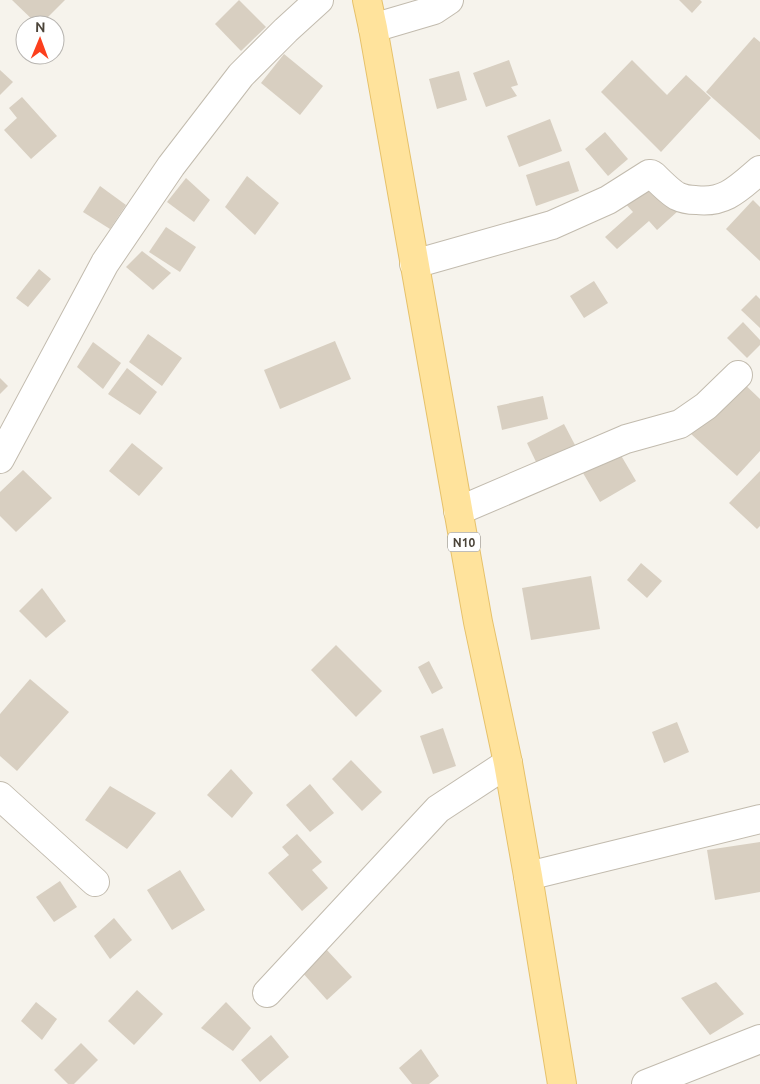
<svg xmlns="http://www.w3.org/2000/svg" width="760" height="1084" viewBox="0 0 760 1084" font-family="Ubuntu,sans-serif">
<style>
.building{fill:#d8cfc1}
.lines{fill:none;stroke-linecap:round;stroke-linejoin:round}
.minor-casing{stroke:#c2bbae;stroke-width:30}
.major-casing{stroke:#e6c16a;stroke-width:30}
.minor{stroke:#fff;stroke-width:28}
.major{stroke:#ffe39c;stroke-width:28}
.labels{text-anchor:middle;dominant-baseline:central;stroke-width:5;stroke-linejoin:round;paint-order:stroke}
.shield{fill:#fff;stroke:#817c74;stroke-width:1}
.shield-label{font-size:12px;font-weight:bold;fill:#4b4439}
</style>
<rect width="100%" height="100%" fill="#f6f3ec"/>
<!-- building -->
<g class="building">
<path d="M 12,0 L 65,0 L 40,25 L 38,25 Z"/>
<path d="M 239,0 L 266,27 L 241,51 L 215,24 Z"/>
<path d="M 679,0 L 700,0 L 702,2 L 692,13 Z"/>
<path d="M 754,37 L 760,42 L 760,140 L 706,92 Z"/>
<path d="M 284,54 L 323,86 L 300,115 L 261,83 Z"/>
<path d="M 509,60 L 518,85 L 511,87 L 517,96 L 486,107 L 473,73 Z"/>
<path d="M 632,60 L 667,95 L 686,75 L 711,98 L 661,152 L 601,92 Z"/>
<path d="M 0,70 L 13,82 L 0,95 Z"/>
<path d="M 459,71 L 467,100 L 437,109 L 429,79 Z"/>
<path d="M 22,97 L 57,136 L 31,159 L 4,130 L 17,118 L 9,108 Z"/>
<path d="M 550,119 L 562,151 L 519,167 L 507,136 Z"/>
<path d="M 605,132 L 628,159 L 608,176 L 585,149 Z"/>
<path d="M 569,161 L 579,191 L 536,206 L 526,175 Z"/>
<path d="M 247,176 L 279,203 L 255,235 L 225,207 Z"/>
<path d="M 186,178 L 210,200 L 194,222 L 167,202 Z"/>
<path d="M 648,178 L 678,211 L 657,230 L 649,221 L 617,249 L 605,237 L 633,212 L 623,201 Z"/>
<path d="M 100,186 L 126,205 L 110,229 L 83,212 Z"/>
<path d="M 753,200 L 760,207 L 760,261 L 726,229 Z"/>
<path d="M 166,227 L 196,247 L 180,272 L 149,252 Z"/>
<path d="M 142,251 L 171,273 L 153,290 L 126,267 Z"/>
<path d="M 39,269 L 51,279 L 28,307 L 16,298 Z"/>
<path d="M 594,281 L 608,303 L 584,318 L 570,296 Z"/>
<path d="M 756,295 L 760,299 L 760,328 L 741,310 Z"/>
<path d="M 743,322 L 760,340 L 760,345 L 747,358 L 727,338 Z"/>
<path d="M 148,334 L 182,358 L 162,386 L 129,362 Z"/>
<path d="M 335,341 L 351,379 L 280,409 L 264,370 Z"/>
<path d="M 93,342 L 121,363 L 103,389 L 77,367 Z"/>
<path d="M 127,368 L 157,392 L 140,415 L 108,394 Z"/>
<path d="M 0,378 L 8,386 L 0,394 Z"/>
<path d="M 740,380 L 760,399 L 760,451 L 737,476 L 690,433 Z"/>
<path d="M 543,396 L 548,419 L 502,430 L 497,406 Z"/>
<path d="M 564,424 L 575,445 L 537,464 L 527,443 Z"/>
<path d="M 132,443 L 163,468 L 139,496 L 109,471 Z"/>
<path d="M 619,452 L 636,481 L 600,502 L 583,473 Z"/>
<path d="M 23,470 L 52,498 L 16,532 L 0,516 L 0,492 Z"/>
<path d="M 760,471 L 760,526 L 757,529 L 729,503 Z"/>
<path d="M 641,563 L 662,581 L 647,598 L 627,580 Z"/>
<path d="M 591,576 L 600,629 L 531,640 L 522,588 Z"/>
<path d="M 42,588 L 66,621 L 46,638 L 19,611 Z"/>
<path d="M 336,645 L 382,691 L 356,717 L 311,670 Z"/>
<path d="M 429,661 L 443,688 L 432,694 L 418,667 Z"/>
<path d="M 30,679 L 69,712 L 17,771 L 0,756 L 0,714 Z"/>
<path d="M 677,722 L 689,752 L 664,763 L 652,732 Z"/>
<path d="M 443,728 L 456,766 L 433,774 L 420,736 Z"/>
<path d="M 351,760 L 382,792 L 362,811 L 332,779 Z"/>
<path d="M 231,769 L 253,793 L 232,818 L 207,795 Z"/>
<path d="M 310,784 L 334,813 L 310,832 L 286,805 Z"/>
<path d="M 110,786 L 156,813 L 127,849 L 85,820 Z"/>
<path d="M 297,834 L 322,862 L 312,870 L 328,888 L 302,911 L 268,873 L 289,855 L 282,847 Z"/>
<path d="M 760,842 L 760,892 L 715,900 L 707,850 Z"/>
<path d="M 180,870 L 205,910 L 172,930 L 147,890 Z"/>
<path d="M 60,881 L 77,907 L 54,922 L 36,897 Z"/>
<path d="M 114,918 L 132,940 L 110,959 L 94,936 Z"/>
<path d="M 325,948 L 352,977 L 327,1000 L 301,971 Z"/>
<path d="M 716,982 L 744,1014 L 710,1035 L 681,998 Z"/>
<path d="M 137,990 L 163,1014 L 134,1045 L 108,1021 Z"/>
<path d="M 36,1002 L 57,1019 L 42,1040 L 21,1021 Z"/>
<path d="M 226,1002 L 251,1028 L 233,1051 L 201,1028 Z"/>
<path d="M 271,1035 L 289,1057 L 260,1082 L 241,1060 Z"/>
<path d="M 81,1043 L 98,1060 L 74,1084 L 68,1084 L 54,1070 Z"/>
<path d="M 421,1049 L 439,1076 L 429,1084 L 412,1084 L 399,1068 Z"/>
</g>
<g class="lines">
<defs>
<g id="minor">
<path d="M 373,28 L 434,10 L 449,0"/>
<path d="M 414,264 L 552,225 L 608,200 L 649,174 L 651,174 L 654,176 C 660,182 670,192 677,196 C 683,199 690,200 696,200 C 725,204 740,187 760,170"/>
<path d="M 0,459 L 105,263 L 171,166 L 241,75 L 286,30 L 319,0"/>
<path d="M 458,511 L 626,439 L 680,424 L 706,406 L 738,375"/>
<path d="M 0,796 L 95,882"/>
<path d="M 528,876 L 760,819"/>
<path d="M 267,993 L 438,809 L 508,763"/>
<path d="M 646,1084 L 760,1039"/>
</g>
<path id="major" d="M 367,0 L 373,28 L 478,622 L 508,763 L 528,876 L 562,1084"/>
</defs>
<!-- minor casing -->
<use href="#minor" class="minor-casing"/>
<!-- major casing -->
<use href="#major" class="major-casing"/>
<!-- minor -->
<use href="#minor" class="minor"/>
<!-- major -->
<use href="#major" class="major"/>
</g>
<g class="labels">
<!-- shield labels -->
<rect class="shield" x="448" y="532.5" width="32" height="19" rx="4"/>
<g class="shield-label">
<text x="464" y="542">N10</text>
</g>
</g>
<!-- north arrow -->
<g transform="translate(40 40) rotate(1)"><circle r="24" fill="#ffffff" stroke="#b7b4b0"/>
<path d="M0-4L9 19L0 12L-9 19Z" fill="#fc3f1d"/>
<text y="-8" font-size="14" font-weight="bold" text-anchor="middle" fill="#4b4439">N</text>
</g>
</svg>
